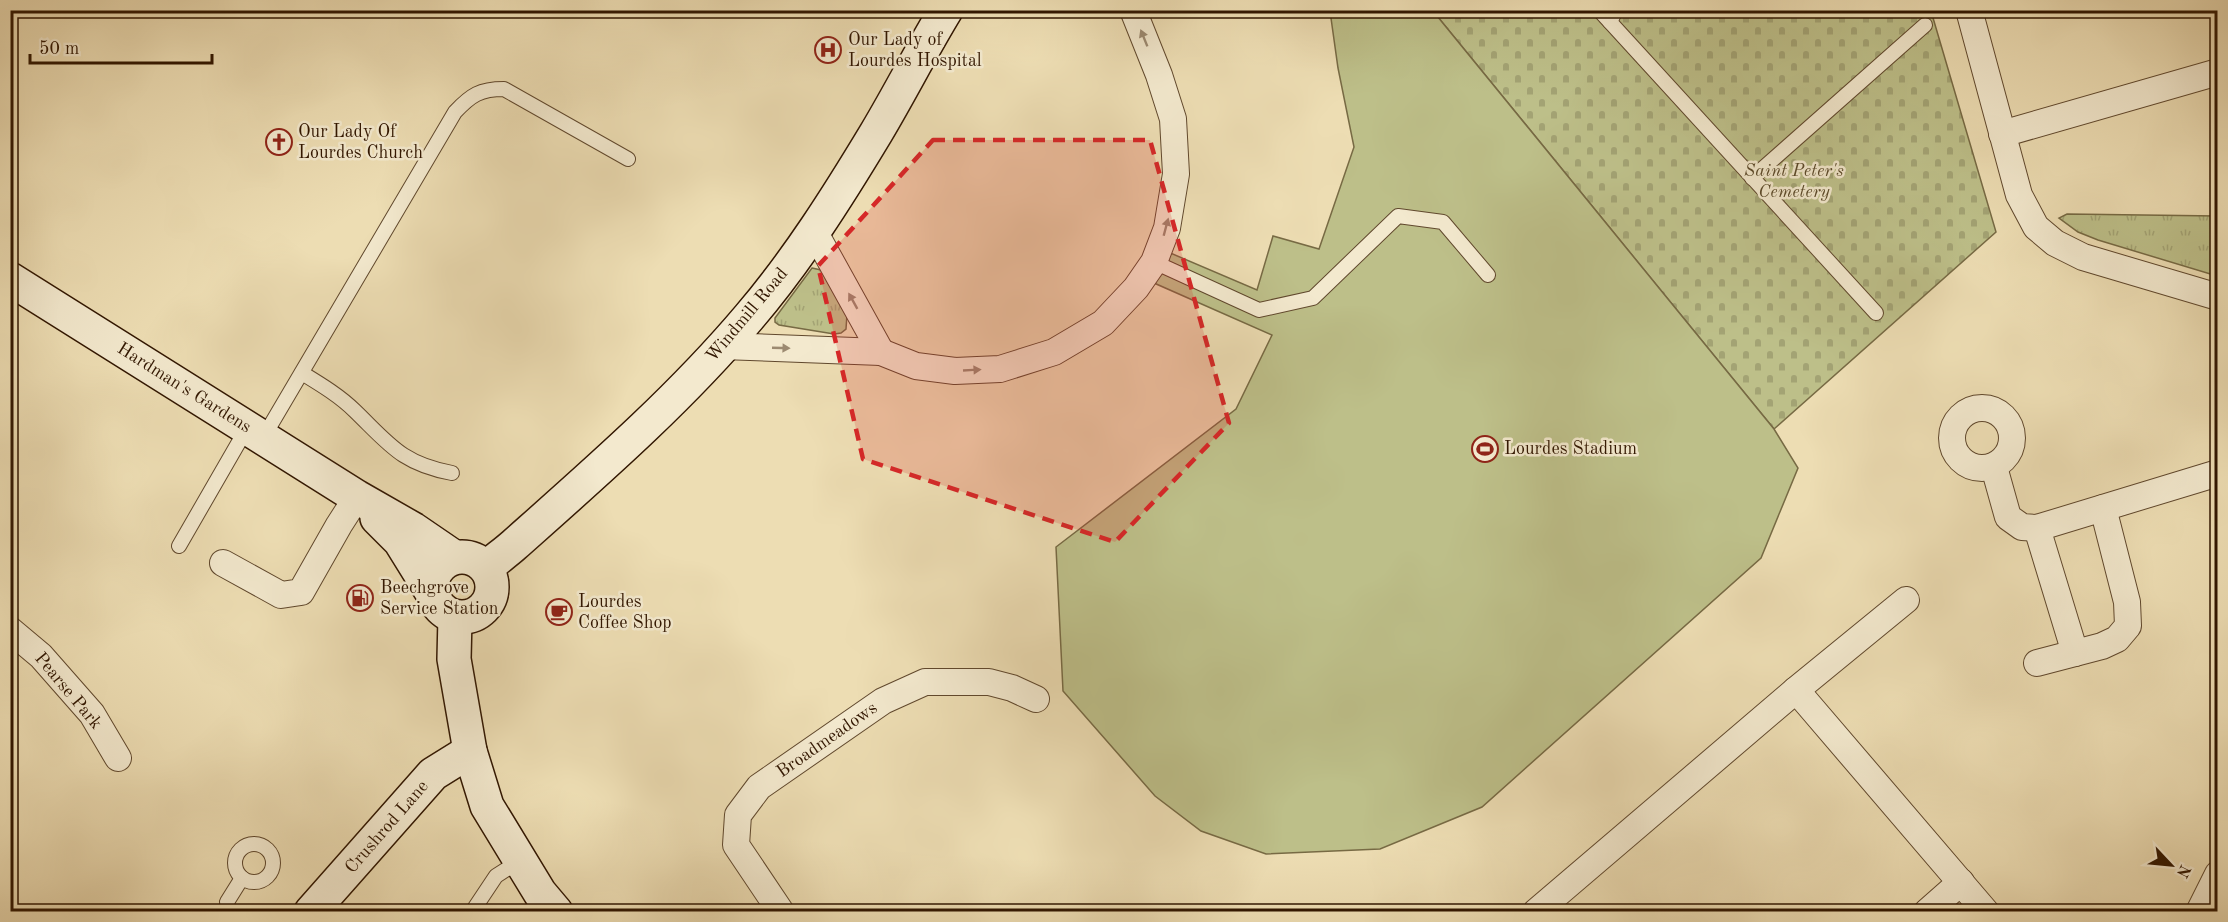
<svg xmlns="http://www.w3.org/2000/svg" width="2228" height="922" viewBox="0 0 2228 922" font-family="'Old Standard TT',serif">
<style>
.grass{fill:url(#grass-tufts);stroke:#776a44;stroke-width:1.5}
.cemetery{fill:url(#cemetery-stones);stroke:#776a44;stroke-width:1.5}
.garden{fill:#bdbf89;stroke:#776a44;stroke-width:1.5}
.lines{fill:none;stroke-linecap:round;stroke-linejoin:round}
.lane-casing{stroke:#60482d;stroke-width:16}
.street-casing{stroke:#60482d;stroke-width:28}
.secondary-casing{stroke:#311600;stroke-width:36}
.lane{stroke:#f3e9ce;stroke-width:14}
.street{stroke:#f3e9ce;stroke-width:26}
.secondary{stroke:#f3e9ce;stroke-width:33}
.oneway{fill:#9c8a71}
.marked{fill:#d62828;fill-opacity:0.2;stroke:#d62828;stroke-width:4.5;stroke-dasharray:12 8;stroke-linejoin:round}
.labels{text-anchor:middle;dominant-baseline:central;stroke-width:5;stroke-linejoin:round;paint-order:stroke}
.poi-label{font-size:18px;fill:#311600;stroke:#f3e9ce;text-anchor:start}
.park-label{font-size:18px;font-style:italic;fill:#5b4929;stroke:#f3e9ce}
.street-label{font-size:18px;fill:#311600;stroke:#f3e9ce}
</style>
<defs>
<pattern id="grass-tufts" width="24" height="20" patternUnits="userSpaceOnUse" patternTransform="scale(1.5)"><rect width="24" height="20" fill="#bdbf89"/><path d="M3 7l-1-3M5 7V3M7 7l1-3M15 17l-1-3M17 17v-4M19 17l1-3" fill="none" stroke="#a3a374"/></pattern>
<pattern id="cemetery-stones" width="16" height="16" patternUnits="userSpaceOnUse" patternTransform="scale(1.5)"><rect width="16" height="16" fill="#bdbf89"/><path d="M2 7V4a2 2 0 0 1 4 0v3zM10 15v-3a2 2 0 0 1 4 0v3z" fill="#a3a374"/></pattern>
</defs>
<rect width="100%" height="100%" fill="#edddb3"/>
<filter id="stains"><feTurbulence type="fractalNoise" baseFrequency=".00333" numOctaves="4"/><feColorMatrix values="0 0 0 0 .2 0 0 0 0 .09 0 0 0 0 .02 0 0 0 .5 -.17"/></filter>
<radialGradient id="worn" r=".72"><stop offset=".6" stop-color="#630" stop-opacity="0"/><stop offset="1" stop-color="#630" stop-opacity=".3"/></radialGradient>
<!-- grass -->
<g class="grass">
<path d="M 2067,214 L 2217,216 L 2217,276 L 2098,240 L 2078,232 L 2059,218 Z"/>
<path d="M 812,268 L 821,270 L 847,314 L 846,329 L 841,333 L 834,334 L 779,325 L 775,322 L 775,318 Z"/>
</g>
<!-- cemetery -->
<path class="cemetery" d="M 1433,11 L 1931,11 L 1996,232 L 1774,429 Z"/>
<!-- garden -->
<path class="garden" d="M 1330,11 L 1433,11 L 1774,429 L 1798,468 L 1761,558 L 1482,807 L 1380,849 L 1266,854 L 1201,831 L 1155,796 L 1063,691 L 1056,547 L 1236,409 L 1272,335 L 1154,283 L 1168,252 L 1257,290 L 1273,236 L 1319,249 L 1354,147 L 1338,68 Z"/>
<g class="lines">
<defs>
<g id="lane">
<path d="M 1599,10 L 1610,22 L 1616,10"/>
<path d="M 1610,22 L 1876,313"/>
<path d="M 1752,178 L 1925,25"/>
<path d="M 1154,262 L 1259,310 L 1313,298 L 1398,216 L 1443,222 L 1488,275"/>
<path d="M 302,373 C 320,384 340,396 355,411 C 389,444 402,464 452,473"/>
<path d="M 263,438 L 455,112 C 471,95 480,89 504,89 L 628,159"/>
<path d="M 179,546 L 247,428"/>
<circle cx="254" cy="863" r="19"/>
<path d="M 229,912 L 227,902 L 242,878"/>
<path d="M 472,912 L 496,876 L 521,860"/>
</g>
<g id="street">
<path d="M 1969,10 L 2019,195 L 2036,227 L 2055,243 L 2083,257 L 2218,297"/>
<path d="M 2002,134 L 2218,72"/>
<path d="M 814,231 L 881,352"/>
<path d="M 722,346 L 881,352 L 916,366 L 955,371 L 1000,369 L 1054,352 L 1103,323 L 1136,288 L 1154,262 L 1167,228 L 1176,174 L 1173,119 L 1159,75 L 1133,10"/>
<circle cx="1982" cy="438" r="30"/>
<path d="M 1994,467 L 2008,517 L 2022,527 L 2037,528 L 2218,473"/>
<path d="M 2037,528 L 2075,653"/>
<path d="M 223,563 L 281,595 L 301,592 L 339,525 L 357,497"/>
<path d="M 10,630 L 41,656 L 92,714 L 118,758"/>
<path d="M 2037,663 L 2102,646 L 2117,639 L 2128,626 L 2127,602 L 2103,508"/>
<path d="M 1796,690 L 1986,912"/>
<path d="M 781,912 L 736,845 L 738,815 L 759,787 L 883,701 L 925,682 L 989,682 L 1012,688 L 1036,699"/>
<path d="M 1536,912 L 1796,690 L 1906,600"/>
<path d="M 1927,912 L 1961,882"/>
<path d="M 2199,912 L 2218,874"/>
</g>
<g id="secondary">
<path d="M 10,279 L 357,497 L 413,529 L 454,557"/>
<path d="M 377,518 L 400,541 L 431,591"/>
<circle cx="462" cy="587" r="30"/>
<path d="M 486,568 C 495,560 505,553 514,545 C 595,473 679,400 749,317 C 797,261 838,196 876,133 C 900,93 921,51 946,10"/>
<path d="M 455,617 L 454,659 L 470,751 L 487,806 L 540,893 L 556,912"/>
<path d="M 311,912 L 433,774 L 470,751"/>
</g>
</defs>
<!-- lane casing -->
<use href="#lane" class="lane-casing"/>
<!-- street casing -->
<use href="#street" class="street-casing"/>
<!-- secondary casing -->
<use href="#secondary" class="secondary-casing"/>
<!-- lane -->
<use href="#lane" class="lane"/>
<!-- street -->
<use href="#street" class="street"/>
<!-- secondary -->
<use href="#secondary" class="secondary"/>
</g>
<!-- one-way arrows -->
<defs><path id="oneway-solid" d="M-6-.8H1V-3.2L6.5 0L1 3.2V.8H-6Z" transform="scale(1.5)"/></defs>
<g class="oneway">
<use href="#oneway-solid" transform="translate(1144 38) rotate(-112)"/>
<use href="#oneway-solid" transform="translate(1166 227) rotate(-75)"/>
<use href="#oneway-solid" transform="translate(853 301) rotate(-119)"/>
<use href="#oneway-solid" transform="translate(781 348) rotate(2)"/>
<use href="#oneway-solid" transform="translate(972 370) rotate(-3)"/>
</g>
<!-- marked area -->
<path class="marked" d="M 933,140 L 1150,140 L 1229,423 L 1115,542 L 863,459 L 818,266 Z"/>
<!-- icons -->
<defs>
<symbol id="hospital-ring" viewBox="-11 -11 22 22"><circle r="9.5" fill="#f3e9ce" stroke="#8f2418" stroke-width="1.5"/><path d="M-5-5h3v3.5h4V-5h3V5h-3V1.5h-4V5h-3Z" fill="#8f2418"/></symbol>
<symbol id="church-ring" viewBox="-11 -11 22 22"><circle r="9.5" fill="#f3e9ce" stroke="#8f2418" stroke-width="1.5"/><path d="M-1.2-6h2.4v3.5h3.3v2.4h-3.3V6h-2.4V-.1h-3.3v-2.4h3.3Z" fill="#8f2418"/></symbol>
<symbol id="stadium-ring" viewBox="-11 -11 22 22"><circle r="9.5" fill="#f3e9ce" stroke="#8f2418" stroke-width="1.5"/><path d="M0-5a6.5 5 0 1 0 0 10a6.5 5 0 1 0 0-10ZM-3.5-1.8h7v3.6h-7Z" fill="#8f2418"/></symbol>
<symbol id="fuel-ring" viewBox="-11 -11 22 22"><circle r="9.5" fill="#f3e9ce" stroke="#8f2418" stroke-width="1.5"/><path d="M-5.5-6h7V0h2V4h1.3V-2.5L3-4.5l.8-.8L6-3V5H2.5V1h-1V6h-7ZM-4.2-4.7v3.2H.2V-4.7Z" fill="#8f2418"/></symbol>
<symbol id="cafe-ring" viewBox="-11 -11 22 22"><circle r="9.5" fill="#f3e9ce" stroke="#8f2418" stroke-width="1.5"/><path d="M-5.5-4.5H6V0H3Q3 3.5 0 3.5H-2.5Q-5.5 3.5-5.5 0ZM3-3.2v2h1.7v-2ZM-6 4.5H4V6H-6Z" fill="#8f2418"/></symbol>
</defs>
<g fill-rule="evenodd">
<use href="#hospital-ring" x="813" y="35" width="30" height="30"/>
<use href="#church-ring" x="264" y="127" width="30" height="30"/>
<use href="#stadium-ring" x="1470" y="434" width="30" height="30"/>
<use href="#fuel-ring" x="345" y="583" width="30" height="30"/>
<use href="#cafe-ring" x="544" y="597" width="30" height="30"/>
</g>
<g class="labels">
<!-- poi labels -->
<g class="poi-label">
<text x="848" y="40">Our Lady of<tspan x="848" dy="21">Lourdes Hospital</tspan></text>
<text x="298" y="132">Our Lady Of<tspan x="298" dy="21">Lourdes Church</tspan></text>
<text x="1504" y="449">Lourdes Stadium</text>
<text x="380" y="588">Beechgrove<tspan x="380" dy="21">Service Station</tspan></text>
<text x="578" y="602">Lourdes<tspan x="578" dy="21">Coffee Shop</tspan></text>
</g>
<!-- park labels -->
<g class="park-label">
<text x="1794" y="171">Saint Peter's<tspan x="1794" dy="21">Cemetery</tspan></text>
</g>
<!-- street labels -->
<g class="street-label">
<text transform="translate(747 315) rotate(-50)">Windmill Road</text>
<text transform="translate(184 388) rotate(32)">Hardman's Gardens</text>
<text transform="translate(68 691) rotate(50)">Pearse Park</text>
<text transform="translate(827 740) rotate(-35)">Broadmeadows</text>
<text transform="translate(387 827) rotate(-49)">Crushrod Lane</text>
</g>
</g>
<!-- margin -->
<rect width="2228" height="922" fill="none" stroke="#edddb3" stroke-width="36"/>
<rect x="12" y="12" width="2204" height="898" fill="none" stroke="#311600" stroke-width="3"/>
<rect x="18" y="18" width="2192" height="886" fill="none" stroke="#311600" stroke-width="1.5"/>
<!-- north arrow -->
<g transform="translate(2171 865) rotate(116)" stroke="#f3e9ce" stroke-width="4.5" paint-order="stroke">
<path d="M0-4.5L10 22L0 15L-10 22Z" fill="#311600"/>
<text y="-9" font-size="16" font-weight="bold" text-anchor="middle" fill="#311600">N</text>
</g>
<!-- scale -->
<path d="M30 54v9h182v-9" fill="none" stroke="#311600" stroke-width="3"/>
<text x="39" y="54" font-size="18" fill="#311600" stroke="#f3e9ce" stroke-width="4.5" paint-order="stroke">50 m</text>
<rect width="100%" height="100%" filter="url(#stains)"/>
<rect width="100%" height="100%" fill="url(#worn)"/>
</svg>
